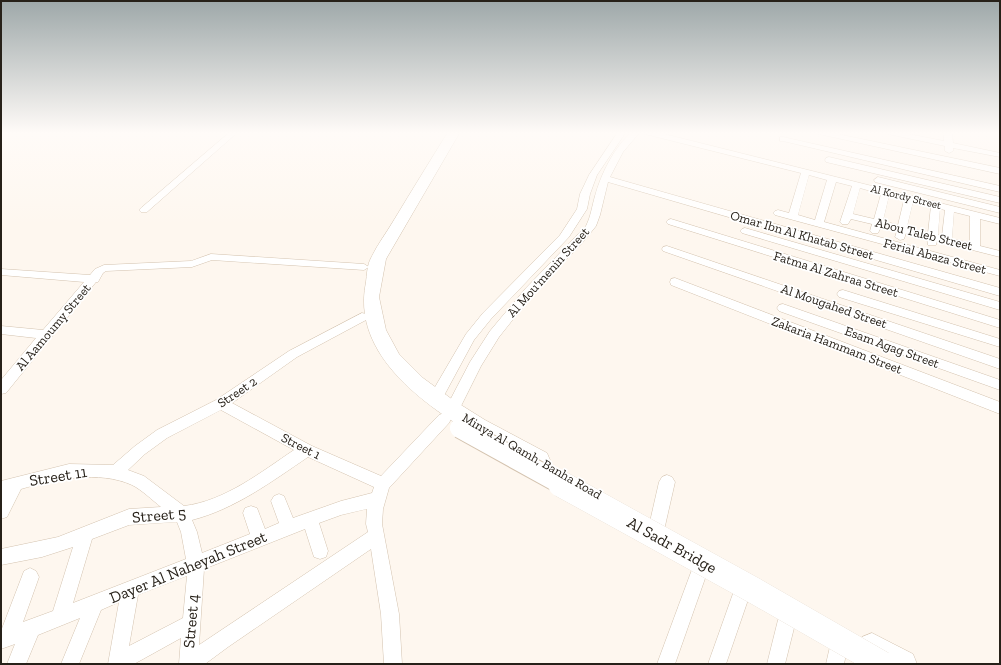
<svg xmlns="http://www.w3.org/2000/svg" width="1001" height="665" viewBox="0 0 1001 665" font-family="'Zilla Slab',serif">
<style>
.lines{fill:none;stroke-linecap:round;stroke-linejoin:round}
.minor-casing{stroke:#d4c3af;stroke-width:1}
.highway-casing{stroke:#d4c3af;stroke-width:1}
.minor{fill:#fff;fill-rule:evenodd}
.highway{fill:#fff;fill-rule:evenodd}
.highway-bridge-far1-casing{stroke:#d4c3af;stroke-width:22;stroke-linecap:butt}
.highway-bridge-casing{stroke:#d4c3af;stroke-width:26;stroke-linecap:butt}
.highway-bridge-far1{stroke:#fff;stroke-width:20}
.highway-bridge{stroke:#fff;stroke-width:26}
.labels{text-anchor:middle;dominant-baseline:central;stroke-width:3.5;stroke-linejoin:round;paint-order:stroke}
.far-street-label{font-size:11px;fill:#272119;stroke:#fff}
.street-label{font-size:13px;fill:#272119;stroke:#fff}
.near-street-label{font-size:16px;fill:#272119;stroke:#fff}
</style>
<rect width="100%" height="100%" fill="#fef7ef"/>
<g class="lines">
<defs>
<g id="minor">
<path d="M 230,132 L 238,132 L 147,212 L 141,212 L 139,210 L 141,208 Z"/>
<path d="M 618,132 L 626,132 L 597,175 L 590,194 L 587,209 L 569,237 L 491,319 L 474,340 L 440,403 L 435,404 L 430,403 L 428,399 L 466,334 L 483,313 L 560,235 L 577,209 L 580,194 L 589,175 Z"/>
<path d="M 632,132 L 640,132 L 623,152 L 610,177 L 1000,288 L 1000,296 L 608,182 L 600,215 L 596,226 L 584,241 L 534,293 L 499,337 L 481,366 L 457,414 L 452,416 L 447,414 L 445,410 L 447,406 L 470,362 L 490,331 L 526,288 L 586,226 C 591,216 592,206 595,196 C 601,174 614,147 632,132 Z"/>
<path d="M 644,132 L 656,132 L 1000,218 L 1000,224 L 980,219 L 980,246 L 1000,251 L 1000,257 L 937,241 L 936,245 L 928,245 L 927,239 L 906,233 L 904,239 L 900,240 L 895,237 L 897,231 L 881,227 L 878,233 L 872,233 L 870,231 L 872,224 L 851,219 L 848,224 L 842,224 L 840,222 L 852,186 L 836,182 L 824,222 L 1000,270 L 1000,276 L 775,215 L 773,213 L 775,211 L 778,210 L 789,213 L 801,173 L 645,134 ZM 809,175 L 827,180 L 815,220 L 798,215 ZM 860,188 L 881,194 L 874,219 L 853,214 ZM 889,196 L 904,200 L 898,225 L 883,221 ZM 913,202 L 931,206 L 928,233 L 907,227 ZM 940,209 L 945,210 L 942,236 L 938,235 ZM 954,212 L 970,216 L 970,243 L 952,239 Z"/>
<path d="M 815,132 L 828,132 L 1000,168 L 1000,174 L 819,134 Z"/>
<path d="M 884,132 L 898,132 L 944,141 L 944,132 L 952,132 L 953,143 L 1000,153 L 1000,157 L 953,148 L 953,151 L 949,153 L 945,151 L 945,146 L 888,134 Z"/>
<path d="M 780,137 L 783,137 L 1000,186 L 1000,192 L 783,141 L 780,141 Z"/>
<path d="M 829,157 L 1000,197 L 1000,203 L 826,162 L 825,160 L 826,158 Z"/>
<path d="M 878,177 L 1000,207 L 1000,213 L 875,182 L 874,180 Z"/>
<path d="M 671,219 L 1000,320 L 1000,328 L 668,224 L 666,222 L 668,220 Z"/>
<path d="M 745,228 L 1000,302 L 1000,310 L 742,233 L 740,231 L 742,229 Z"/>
<path d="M 667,246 L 1000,359 L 1000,369 L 663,251 L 662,249 L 663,247 Z"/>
<path d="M 211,254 L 364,264 L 369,267 L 364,270 L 212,260 L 192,267 L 106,271 L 103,273 L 98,282 L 96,282 L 6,393 L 1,394 L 1,380 L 36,338 L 1,334 L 1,326 L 43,330 L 84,282 L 1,275 L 1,269 L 90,275 L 95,269 L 104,265 L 191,261 Z"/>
<path d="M 675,278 L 1000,402 L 1000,414 L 671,285 L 670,282 L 671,279 Z"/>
<path d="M 843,290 L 1000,339 L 1000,347 L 839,297 L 837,294 L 839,291 Z"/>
<path d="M 783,304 L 1000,380 L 1000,390 L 779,311 L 777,308 L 779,305 Z"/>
<path d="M 362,313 L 366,314 L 368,317 L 366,320 L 297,357 L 232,403 L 312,446 L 381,476 L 439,415 L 444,413 L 449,415 L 451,419 L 449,423 L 389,488 L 383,509 L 382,524 L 399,614 L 402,664 L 384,664 L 381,614 L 371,549 L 228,647 L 205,664 L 179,664 L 181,638 L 134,664 L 108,664 L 119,602 L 101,610 L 79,664 L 61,664 L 80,618 L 38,635 L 26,664 L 7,664 L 15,644 L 1,649 L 1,631 L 24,571 L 30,568 L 36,571 L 39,577 L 23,622 L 53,611 L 73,547 L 42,557 L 1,565 L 1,549 L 58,537 L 129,509 L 161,507 C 152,500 142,490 132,485 C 99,470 55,479 21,489 L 7,517 L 1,519 L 1,481 L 69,464 L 113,465 L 135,446 L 157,430 L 216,400 L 289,351 ZM 221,410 L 294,450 C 261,472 225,501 184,506 L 144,476 L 128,470 L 145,454 L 167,438 ZM 308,457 L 374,487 L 372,493 L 341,501 L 293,518 L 284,496 L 279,494 L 274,496 L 271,501 L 279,523 L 265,529 L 257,508 L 251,506 L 245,508 L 243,513 L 250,534 L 202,553 L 197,532 L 192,520 C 235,509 271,482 308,457 ZM 367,509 L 366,524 L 368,532 L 199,645 L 204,569 L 305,529 L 314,557 L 320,559 L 326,557 L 328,551 L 319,523 L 341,515 ZM 177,522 L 181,532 L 186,559 L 73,603 L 92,539 L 129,525 ZM 187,576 L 183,618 L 129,646 L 138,595 Z"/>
<path d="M 667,475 L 672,477 L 675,482 L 665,526 L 663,531 L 657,534 L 651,531 L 649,526 L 659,482 L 662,477 Z"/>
<path d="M 700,562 L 706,564 L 708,570 L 675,664 L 657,664 L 694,564 Z"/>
<path d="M 741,585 L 747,588 L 750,594 L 726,664 L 708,664 L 735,588 Z"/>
<path d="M 787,611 L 793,614 L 796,620 L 785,664 L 767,664 L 778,620 L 781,614 Z"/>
<path d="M 838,640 L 845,642 L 847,649 L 844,664 L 826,664 L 831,642 Z"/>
</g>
<g id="highway">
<path d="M 448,132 L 460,132 L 386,259 L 379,297 L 386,330 L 399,354 L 423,378 L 453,400 L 485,420 L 547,453 L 550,460 L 547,467 L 539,470 L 531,467 C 466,430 347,373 366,282 C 367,275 367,265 371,258 C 377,245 387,232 394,220 C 412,190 430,161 448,132 Z"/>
<path d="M 872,633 L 913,654 L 917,664 L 875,664 L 862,657 L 858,647 L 862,637 Z"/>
</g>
</defs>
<!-- minor casing -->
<use href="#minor" class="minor-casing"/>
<!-- highway casing -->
<use href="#highway" class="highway-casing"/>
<!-- minor -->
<use href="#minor" class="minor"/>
<!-- highway -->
<use href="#highway" class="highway"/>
<defs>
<path id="highway-bridge-far1" d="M 460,428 L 563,485"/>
<path id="highway-bridge" d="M 561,484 L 755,591 L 882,664"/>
</defs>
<!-- highway-bridge-far1 casing -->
<use href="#highway-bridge-far1" class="highway-bridge-far1-casing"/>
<!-- highway-bridge casing -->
<use href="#highway-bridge" class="highway-bridge-casing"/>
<!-- highway-bridge-far1 -->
<use href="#highway-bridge-far1" class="highway-bridge-far1"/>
<!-- highway-bridge -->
<use href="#highway-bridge" class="highway-bridge"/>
</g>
<!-- sky -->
<linearGradient id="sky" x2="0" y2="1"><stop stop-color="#9ea8a9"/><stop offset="0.59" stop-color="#fffbf8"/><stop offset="1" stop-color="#fffbf8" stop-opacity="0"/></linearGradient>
<rect width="1001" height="225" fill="url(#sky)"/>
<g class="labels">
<!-- far-street labels -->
<g class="far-street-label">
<text transform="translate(906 197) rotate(14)">Al Kordy Street</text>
</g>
<!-- street labels -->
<g class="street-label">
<text transform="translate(924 234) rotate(14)">Abou Taleb Street</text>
<text transform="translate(802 235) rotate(16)">Omar Ibn Al Khatab Street</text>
<text transform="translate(935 256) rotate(15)">Ferial Abaza Street</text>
<text transform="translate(548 272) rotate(-48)">Al Mou'menin Street</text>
<text transform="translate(836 274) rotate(17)">Fatma Al Zahraa Street</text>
<text transform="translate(834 306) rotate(19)">Al Mougahed Street</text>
<text transform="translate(53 327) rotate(-50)">Al Aamoumy Street</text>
<text transform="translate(837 345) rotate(21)">Zakaria Hammam Street</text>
<text transform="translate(892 347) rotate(20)">Esam Agag Street</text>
<text transform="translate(237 392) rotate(-34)">Street 2</text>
<text transform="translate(301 446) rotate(27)">Street 1</text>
<text transform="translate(532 456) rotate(30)">Minya Al Qamh, Banha Road</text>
</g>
<!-- near-street labels -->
<g class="near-street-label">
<text transform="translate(58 476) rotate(-9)">Street 11</text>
<text transform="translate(159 515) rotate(-5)">Street 5</text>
<text transform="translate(672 545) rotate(29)">Al Sadr Bridge</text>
<text transform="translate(188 567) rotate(-22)">Dayer Al Naheyah Street</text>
<text transform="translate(191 621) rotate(-85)">Street 4</text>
</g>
</g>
<!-- border -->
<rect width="1001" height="665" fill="none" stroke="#272119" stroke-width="4"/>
</svg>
